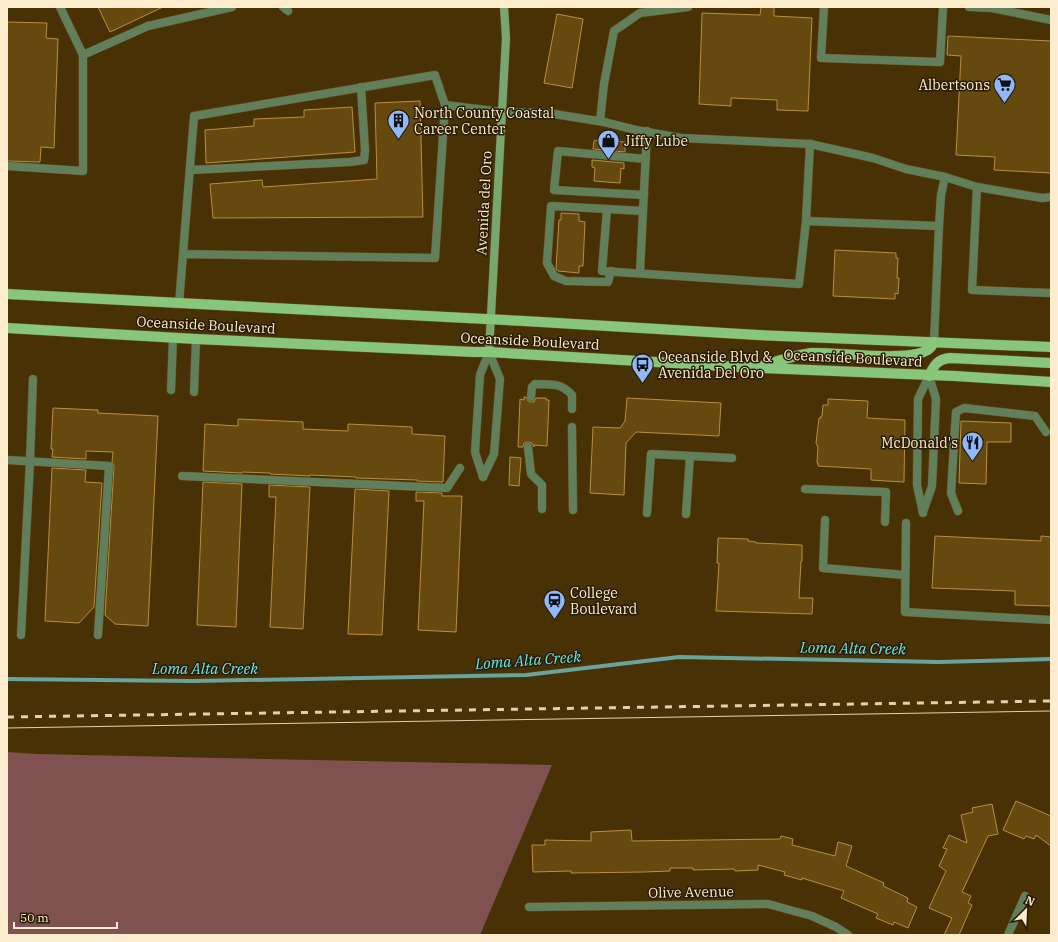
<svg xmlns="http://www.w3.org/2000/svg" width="1058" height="942" viewBox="0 0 1058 942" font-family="'IBM Plex Serif',serif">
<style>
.green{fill:#7f5150}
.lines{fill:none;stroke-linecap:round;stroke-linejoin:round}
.stream{stroke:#6aa29c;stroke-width:4}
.building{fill:#65490f;stroke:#b98e40}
.lane-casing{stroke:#655025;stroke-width:9}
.street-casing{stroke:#655025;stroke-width:9}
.secondary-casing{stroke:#655025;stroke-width:9}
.primary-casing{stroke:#655025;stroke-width:11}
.lane{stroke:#617f5b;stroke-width:8}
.street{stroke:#617f5b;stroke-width:8}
.secondary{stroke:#77a76e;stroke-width:8}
.primary{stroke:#88c67c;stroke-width:10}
.tram{stroke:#e3d0b0;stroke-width:1}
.rail{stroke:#e3d0b0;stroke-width:3;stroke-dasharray:7 7;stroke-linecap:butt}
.labels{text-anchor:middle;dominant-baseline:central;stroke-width:3;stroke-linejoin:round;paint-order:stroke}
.poi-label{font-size:14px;fill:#feecce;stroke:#281b03;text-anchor:start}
.street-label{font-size:14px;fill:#feecce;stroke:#281b03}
.water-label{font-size:15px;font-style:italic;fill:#6ae6ee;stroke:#281b03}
</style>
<rect width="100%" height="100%" fill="#483205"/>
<!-- green -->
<path class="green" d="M 7,752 L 37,754 L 552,765 L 480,935 L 7,935 Z"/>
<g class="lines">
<!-- stream -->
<path class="stream" d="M 7,679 L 193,681 L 526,675 L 679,657 L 939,662 L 1051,659"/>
</g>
<!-- building -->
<g class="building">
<path d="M 98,7 L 163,7 L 110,32 Z"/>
<path d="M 761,7 L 774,7 L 774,16 L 812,18 L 808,111 L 777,110 L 777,100 L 731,98 L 731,106 L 699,104 L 702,13 L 760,15 Z"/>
<path d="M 557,14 L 583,19 L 572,88 L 544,83 Z"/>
<path d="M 7,22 L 47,23 L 46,38 L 58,39 L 54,148 L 41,147 L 40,162 L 7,161 Z"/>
<path d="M 948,36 L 1051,41 L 1051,173 L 994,170 L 995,157 L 956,155 L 961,56 L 947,55 Z"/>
<path d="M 420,101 L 423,217 L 213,218 L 210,184 L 262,180 L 263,187 L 377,179 L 375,103 Z"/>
<path d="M 352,107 L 355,152 L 206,163 L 205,130 L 254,126 L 254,119 L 304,117 L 304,110 Z"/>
<path d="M 597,140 L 625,142 L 625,152 L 593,149 L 594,141 Z"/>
<path d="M 592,160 L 624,163 L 624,169 L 621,168 L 620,183 L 594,181 L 595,168 L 592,167 Z"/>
<path d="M 561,213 L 579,214 L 579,221 L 585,222 L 583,266 L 579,266 L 579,273 L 558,271 L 556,269 L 559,220 L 561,220 Z"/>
<path d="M 835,250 L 896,253 L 896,258 L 898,258 L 897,278 L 899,278 L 898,294 L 895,293 L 895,299 L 833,296 Z"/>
<path d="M 524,397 L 526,397 L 528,401 L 530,402 L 534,402 L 536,398 L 546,398 L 546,400 L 549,400 L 547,446 L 534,445 L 534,447 L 532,443 L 528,442 L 524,443 L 523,447 L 518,447 L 520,399 L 524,400 Z"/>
<path d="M 627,398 L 721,403 L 719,436 L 636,432 L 626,443 L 624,495 L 590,493 L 593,427 L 620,428 L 625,421 Z"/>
<path d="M 828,399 L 868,401 L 867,418 L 905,420 L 904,482 L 871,480 L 871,469 L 818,466 L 818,463 L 817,463 L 818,447 L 816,443 L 819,418 L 821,418 L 821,416 L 822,416 L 823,405 L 828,405 Z"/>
<path d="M 53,408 L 98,410 L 98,413 L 158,416 L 148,626 L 115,624 L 105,615 L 114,466 L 112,462 L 113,452 L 86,451 L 86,459 L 52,457 L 53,449 L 51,449 Z"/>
<path d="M 238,419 L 303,422 L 303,429 L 348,431 L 348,424 L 412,427 L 412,434 L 445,436 L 443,482 L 417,481 L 417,480 L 356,478 L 356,477 L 310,475 L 310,476 L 270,474 L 270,473 L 242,472 L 242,473 L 203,471 L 205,424 L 238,426 Z"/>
<path d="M 961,421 L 1011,423 L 1011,442 L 987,442 L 986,484 L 959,483 Z"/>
<path d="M 510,457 L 521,458 L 519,486 L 509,485 Z"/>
<path d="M 52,468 L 86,470 L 85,482 L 102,483 L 94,607 L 79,623 L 45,621 Z"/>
<path d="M 203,482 L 242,484 L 236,627 L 197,625 Z"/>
<path d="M 269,485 L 310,487 L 303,629 L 270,627 L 276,497 L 269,497 Z"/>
<path d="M 355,489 L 389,491 L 382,635 L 348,634 Z"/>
<path d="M 416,492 L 442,493 L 442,496 L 462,496 L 456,632 L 418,630 L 424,501 L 416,501 Z"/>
<path d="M 935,536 L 1041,541 L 1041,536 L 1051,537 L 1051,606 L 1015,605 L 1015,591 L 932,588 Z"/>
<path d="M 718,538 L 748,539 L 748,541 L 756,542 L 756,543 L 802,545 L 802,561 L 801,561 L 799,598 L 813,598 L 812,614 L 716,611 L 719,563 L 717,563 Z"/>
<path d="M 1016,801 L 1051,816 L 1051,846 L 1036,835 L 1034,839 L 1026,836 L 1024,839 L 1003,830 Z"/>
<path d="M 992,804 L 998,834 L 988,836 L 962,892 L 971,896 L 968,903 L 972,905 L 959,935 L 944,935 L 952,918 L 929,908 L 946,871 L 939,866 L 947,849 L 943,848 L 949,835 L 967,843 L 961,815 L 973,812 L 972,808 Z"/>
<path d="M 631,830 L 632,841 L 780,839 L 781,836 L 793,839 L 792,845 L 835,856 L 838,842 L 852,846 L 846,866 L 884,883 L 883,886 L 908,898 L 907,902 L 917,907 L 908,928 L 894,922 L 893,925 L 876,918 L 878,914 L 841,898 L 844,891 L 802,878 L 802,880 L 784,875 L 785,872 L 758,865 L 758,870 L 735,871 L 734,869 L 693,870 L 693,868 L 670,868 L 670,871 L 644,872 L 571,873 L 571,871 L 533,872 L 532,845 L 545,845 L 545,840 L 591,841 L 591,832 Z"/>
</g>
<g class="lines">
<defs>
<g id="lane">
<path d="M 283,7 L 288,11"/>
<path d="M 824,7 L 821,58 L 940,62 L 943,7"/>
<path d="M 969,7 L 992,8 L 1051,20"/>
<path d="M 83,55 L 148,26 L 232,7"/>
<path d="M 445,105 L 502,112 L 548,113 L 604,122 L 636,130 L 681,138 L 810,144 L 873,158 L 906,169 L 945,177 L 977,187 L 1042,198 L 1051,197"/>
<path d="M 600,121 L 604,84 L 614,31 L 640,13 L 688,7"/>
<path d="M 647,131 L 643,211 L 607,209 L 602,271 L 799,284 L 806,221 L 939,226"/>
<path d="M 7,166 L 83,171 L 83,55 L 60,7"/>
<path d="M 190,170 L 350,162 L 364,160 L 365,150 L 361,87"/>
<path d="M 977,187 L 972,290 L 1051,293"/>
<path d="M 644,195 L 554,190 L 558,151 L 646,159"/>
<path d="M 607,209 L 551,206 L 547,263 L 554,276 L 566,281 L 608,282 L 611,271"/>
<path d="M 806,221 L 810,144"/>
<path d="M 640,273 L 643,211"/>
<path d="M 179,304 C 184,241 189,179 194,116 L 435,75 L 445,105 L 435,258 L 183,254"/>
<path d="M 934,342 L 939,226 L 941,195 L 945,177"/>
<path d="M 171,390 L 173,338"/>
<path d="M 194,392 L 196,339"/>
<path d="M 531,397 L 532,387 L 535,384 C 552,385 560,382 572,395 L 572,409"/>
<path d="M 572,427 L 573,510"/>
<path d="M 528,447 L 531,474 L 542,485 L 542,509"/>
<path d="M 7,460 L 109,466 L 98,635"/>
<path d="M 182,476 L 447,488 L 460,468"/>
<path d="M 483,477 L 494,454 L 500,379 L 489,352"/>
<path d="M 483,477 L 475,452 L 480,375 L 489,352"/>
<path d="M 805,489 L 886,492 L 885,522"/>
<path d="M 958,511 L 951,493 L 956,412 L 964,408 L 1035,416 L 1046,432"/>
<path d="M 923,512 L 932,486 L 936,399 L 929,376"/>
<path d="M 647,513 L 651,454 L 732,458"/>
<path d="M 923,513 L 917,485 L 918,399 L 929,376"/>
<path d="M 686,514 L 690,456"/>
<path d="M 825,520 L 823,568 L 905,575"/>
<path d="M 906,523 L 905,612 L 1051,620"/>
<path d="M 21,635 L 30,461 L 33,379"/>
</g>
<g id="street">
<path d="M 529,907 L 768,904 L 812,916 L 836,927 L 848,935"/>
<path d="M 1008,935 L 1025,896"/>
</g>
<path id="secondary" d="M 489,352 L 506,38 L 504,7"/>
<g id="primary">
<path d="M 7,294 L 524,321 L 758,335 L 1051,347"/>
<path d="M 7,328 L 196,339 L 474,352 L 489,352 L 740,367 L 955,376 L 1051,382"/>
<path d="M 764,365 C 778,361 799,354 812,353 C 838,352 911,363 929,349 C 932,347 933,344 934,342"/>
<path d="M 929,376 C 934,365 938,359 950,358 L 1051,363"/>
</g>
</defs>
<!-- lane casing -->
<use href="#lane" class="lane-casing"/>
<!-- street casing -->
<use href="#street" class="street-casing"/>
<!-- secondary casing -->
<use href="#secondary" class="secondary-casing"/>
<!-- primary casing -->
<use href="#primary" class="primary-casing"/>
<!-- lane -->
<use href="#lane" class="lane"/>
<!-- street -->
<use href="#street" class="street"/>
<!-- secondary -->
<use href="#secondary" class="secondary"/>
<!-- primary -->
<use href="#primary" class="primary"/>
<!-- tram -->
<path class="tram" d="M 7,728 L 1051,711"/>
<!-- rail -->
<path class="rail" d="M 7,717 L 1051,701"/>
</g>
<!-- icons -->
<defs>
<symbol id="supermarket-pin" viewBox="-11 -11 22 30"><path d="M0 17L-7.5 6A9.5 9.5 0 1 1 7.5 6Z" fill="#8fb8fd" stroke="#281b03"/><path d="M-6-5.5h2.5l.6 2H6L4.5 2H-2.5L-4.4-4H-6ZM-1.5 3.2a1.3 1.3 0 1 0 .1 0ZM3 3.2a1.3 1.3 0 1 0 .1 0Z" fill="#111"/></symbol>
<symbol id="building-pin" viewBox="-11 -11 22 30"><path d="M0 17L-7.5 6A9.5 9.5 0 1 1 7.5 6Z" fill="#8fb8fd" stroke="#281b03"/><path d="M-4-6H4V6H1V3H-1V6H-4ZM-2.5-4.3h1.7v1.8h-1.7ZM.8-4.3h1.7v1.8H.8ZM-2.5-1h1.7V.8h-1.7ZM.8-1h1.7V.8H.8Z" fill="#111"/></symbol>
<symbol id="shop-pin" viewBox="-11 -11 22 30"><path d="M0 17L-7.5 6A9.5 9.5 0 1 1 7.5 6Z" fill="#8fb8fd" stroke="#281b03"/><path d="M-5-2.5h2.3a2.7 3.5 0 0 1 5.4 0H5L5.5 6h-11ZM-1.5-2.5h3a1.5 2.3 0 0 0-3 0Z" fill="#111"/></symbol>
<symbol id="bus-pin" viewBox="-11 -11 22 30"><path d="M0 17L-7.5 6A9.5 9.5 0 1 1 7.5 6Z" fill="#8fb8fd" stroke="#281b03"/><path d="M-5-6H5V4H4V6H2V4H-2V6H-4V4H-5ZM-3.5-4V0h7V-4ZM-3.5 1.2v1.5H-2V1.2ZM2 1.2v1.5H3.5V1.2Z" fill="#111"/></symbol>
<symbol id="restaurant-pin" viewBox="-11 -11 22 30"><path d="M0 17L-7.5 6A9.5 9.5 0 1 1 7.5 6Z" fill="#8fb8fd" stroke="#281b03"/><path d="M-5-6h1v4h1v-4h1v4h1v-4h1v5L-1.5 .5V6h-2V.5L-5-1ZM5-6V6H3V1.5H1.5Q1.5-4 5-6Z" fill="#111"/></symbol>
<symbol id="station-pin" viewBox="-11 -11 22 30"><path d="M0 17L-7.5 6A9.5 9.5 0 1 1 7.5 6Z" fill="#8fb8fd" stroke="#281b03"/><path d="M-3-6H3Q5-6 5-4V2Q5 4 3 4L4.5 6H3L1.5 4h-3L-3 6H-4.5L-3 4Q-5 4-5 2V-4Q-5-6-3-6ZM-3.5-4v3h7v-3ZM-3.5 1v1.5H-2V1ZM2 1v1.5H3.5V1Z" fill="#111"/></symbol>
</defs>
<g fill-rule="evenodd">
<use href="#supermarket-pin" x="992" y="72" width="25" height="34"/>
<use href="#building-pin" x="386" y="108" width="25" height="34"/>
<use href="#shop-pin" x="596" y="128" width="25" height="34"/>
<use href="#bus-pin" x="630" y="352" width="25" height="34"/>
<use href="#restaurant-pin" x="960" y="430" width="25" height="34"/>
<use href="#station-pin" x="542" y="588" width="25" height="34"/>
</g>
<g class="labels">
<!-- poi labels -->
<g class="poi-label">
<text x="990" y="85" text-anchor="end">Albertsons</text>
<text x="414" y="113">North County Coastal<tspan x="414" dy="16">Career Center</tspan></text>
<text x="624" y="141">Jiffy Lube</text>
<text x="658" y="357">Oceanside Blvd &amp;<tspan x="658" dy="16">Avenida Del Oro</tspan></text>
<text x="958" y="443" text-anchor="end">McDonald's</text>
<text x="570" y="593">College<tspan x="570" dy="16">Boulevard</tspan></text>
</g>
<!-- street labels -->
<g class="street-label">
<text transform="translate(484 203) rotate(-87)">Avenida del Oro</text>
<text transform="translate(206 325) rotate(3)">Oceanside Boulevard</text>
<text transform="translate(530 341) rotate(3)">Oceanside Boulevard</text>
<text transform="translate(853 358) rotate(3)">Oceanside Boulevard</text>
<text transform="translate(691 892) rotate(-1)">Olive Avenue</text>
</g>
<!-- water labels -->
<g class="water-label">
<text transform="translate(853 648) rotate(1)">Loma Alta Creek</text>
<text transform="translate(528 660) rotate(-4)">Loma Alta Creek</text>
<text x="205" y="668">Loma Alta Creek</text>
</g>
</g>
<!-- border -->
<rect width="1058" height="942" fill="none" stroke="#feecce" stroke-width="16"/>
<!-- north arrow -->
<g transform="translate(1026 910) rotate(24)" stroke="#281b03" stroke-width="3" paint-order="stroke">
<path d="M0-3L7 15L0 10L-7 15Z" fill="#feecce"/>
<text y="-6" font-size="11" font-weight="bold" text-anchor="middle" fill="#feecce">N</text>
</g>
<!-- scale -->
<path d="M14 922v6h103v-6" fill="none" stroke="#feecce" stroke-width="2"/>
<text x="20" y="922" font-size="12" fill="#feecce" stroke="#281b03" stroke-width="3" paint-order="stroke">50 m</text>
</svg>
